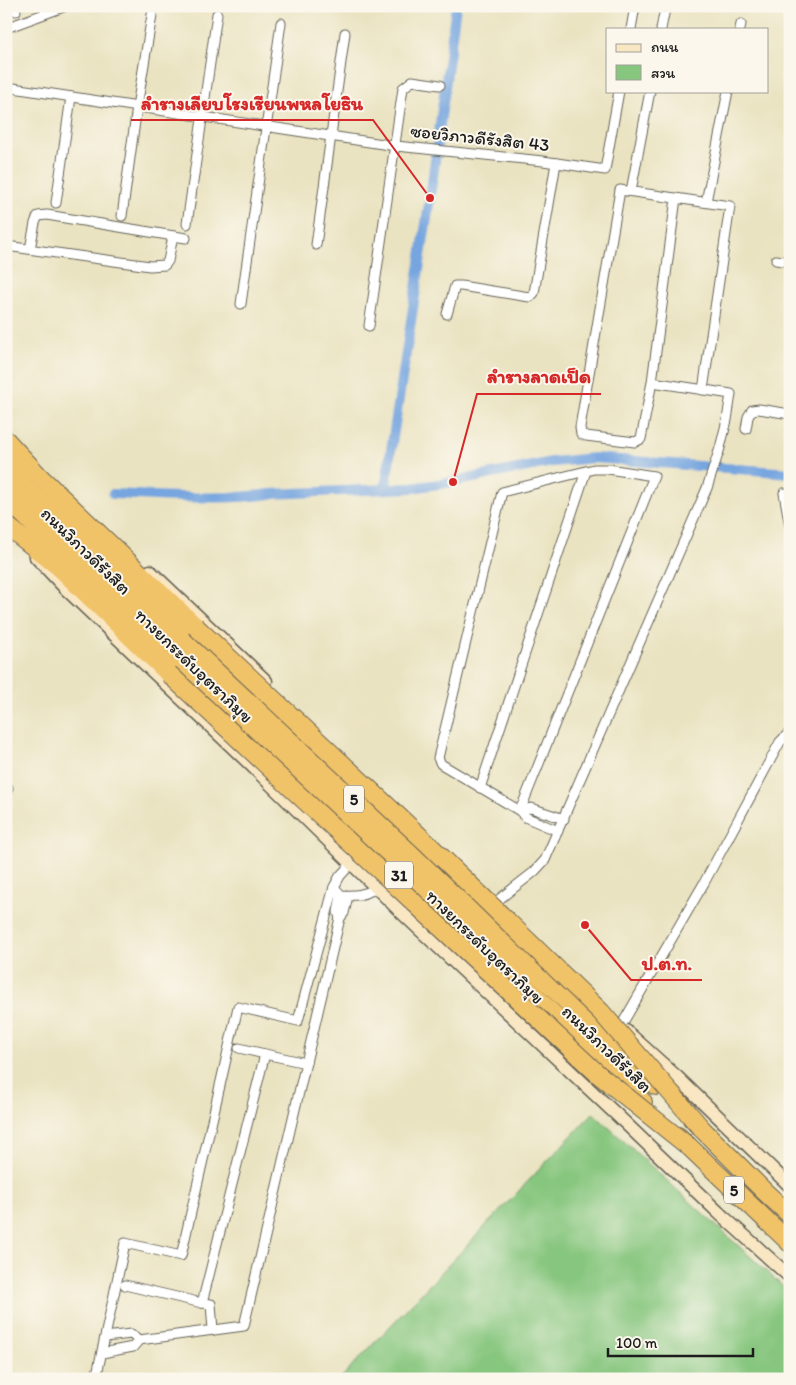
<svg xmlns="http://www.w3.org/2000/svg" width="796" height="1385" viewBox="0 0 796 1385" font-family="Itim,'Playpen Sans Thai',sans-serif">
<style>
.green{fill:#86c67e;stroke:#51714d}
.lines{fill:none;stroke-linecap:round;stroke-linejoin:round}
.canal{stroke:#76a5df;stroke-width:10}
.minor-casing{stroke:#646256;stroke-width:11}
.secondary-casing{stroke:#646256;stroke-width:15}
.trunk-casing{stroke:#646256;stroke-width:18}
.motorway-casing{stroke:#646256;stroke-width:20}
.minor{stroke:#fff;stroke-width:9}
.secondary{stroke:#f9e7c3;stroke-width:12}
.trunk{stroke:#f1c369;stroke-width:15}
.motorway{stroke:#f1c369;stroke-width:18}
.motorway-bridge-casing{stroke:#646256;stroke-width:20;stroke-linecap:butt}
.motorway-bridge{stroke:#f1c369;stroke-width:18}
.labels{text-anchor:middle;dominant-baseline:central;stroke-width:4;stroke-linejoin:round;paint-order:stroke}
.shield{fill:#fbf7ec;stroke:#5f5e5a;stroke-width:1}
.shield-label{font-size:16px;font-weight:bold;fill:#1c1c1c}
.street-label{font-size:18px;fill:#1c1c1c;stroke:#fbf7ec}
.leader{fill:none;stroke:#d62828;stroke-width:2}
.callout-dot{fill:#d62828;stroke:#fbf7ec;stroke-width:2}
.callout-label{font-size:19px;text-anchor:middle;font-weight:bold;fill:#d62828;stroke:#fbf7ec;stroke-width:4;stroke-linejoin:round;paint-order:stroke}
</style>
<rect width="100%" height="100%" fill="#fbf7ec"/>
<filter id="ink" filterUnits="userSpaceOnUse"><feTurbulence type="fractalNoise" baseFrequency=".02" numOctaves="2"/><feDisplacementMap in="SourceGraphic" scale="10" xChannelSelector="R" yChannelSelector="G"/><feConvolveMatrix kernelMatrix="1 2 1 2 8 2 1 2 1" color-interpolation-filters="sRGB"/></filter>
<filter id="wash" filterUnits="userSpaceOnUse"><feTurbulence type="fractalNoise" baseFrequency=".0096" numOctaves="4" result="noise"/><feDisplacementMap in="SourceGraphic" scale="20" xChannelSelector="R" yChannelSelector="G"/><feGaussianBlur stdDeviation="1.12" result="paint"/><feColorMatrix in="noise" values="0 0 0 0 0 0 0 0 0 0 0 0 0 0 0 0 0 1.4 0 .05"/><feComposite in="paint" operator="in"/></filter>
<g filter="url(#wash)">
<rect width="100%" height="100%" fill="#eae3c1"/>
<!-- green -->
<path class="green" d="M 593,1113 L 790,1293 L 790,1379 L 340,1379 Z"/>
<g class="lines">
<!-- canal -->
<g class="canal">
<path d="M 385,489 L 430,198 L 456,6"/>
<path d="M 113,494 C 166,496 219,501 271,494 L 411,488 L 453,482 L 552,462 L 594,458 L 790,473"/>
</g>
</g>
</g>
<g filter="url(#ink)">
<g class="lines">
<defs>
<g id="minor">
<path d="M 14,6 L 16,11"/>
<path d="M 778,6 L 790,8"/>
<path d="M 6,28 L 66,6"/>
<path d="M 631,29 L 635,6"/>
<path d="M 661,29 L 665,9"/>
<path d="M 740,29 L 741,24"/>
<path d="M 6,91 L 13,88 L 396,146 L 543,161 L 605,170 L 619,91"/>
<path d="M 631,191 L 650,91"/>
<path d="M 676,198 L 652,382 L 641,439 L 635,442 L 586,436 L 581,434 L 580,427 L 620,190 L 730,206 L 703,390"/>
<path d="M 706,202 L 728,91"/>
<path d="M 56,203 L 71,97"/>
<path d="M 122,216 L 137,107 L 153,9"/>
<path d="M 187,224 L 217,14"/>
<path d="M 316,245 L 345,33"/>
<path d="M 6,246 L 150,266 L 165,265 L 168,261 L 173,236"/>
<path d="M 30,249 L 35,223 L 38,216 L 47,215 L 186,238"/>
<path d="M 776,260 L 790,262"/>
<path d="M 241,304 L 281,23"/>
<path d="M 447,314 L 455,286 L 461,286 L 523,296 L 530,297 L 534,293 L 556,163"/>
<path d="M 369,326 L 403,88 L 412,81 L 440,85"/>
<path d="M 746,429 L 748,417 L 752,410 L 759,409 L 790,414"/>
<path d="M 594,469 L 608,469 L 654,476 L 520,811 L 441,764 L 438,758 L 502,492 Z"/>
<path d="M 784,493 L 790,527"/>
<path d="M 6,787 L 8,788 L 6,793"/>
<path d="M 480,788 L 586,471"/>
<path d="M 558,831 L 525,817 L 520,811 L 531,808 L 564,819"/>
<path d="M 351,864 L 340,876 L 334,887 L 341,895 C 355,896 365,895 376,888"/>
<path d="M 341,895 L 338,912 L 340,918 L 344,913 L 348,896"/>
<path d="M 497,901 L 534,872 L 545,860 L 707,488 L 720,448 L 727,420 L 731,394 L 652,382"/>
<path d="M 621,1026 L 704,883 L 780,742 L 790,732"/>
<path d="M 239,1048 L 265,1054"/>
<path d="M 125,1285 L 202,1303"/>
<path d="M 213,1330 L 211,1304 L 202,1303 L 265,1054 L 306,1063"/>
<path d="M 105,1337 L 131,1334 L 139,1340"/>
<path d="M 102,1353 L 133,1347 L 139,1340 L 244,1326 L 340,918"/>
<path d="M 96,1379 L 125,1243 L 181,1256 L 238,1007 L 298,1021 L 334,887"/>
</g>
<g id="secondary">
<path d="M 36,557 L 66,589 L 249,763 L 400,911 L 618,1116 L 718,1212 L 790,1277"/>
<path d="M 150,571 L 266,681"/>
<path d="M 626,1031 L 677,1077 L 790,1186"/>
</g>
<g id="trunk">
<path d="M 6,458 L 25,476"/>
<path d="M 6,500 L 404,880"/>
</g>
<g id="motorway">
<path d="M 6,440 L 40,477 L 195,626"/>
<path d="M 6,469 L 656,1086"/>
<path d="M 6,488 L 422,885 L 643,1102"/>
<path d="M 6,525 L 60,568 L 169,674"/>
<path d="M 692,1119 L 764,1191 L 790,1215"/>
<path d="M 678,1136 L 790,1243"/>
</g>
</defs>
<!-- minor casing -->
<use href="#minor" class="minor-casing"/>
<!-- secondary casing -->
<use href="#secondary" class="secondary-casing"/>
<!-- trunk casing -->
<use href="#trunk" class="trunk-casing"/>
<!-- motorway casing -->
<use href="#motorway" class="motorway-casing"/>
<!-- minor -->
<use href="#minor" class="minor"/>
<!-- secondary -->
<use href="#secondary" class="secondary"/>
<!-- trunk -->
<use href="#trunk" class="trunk"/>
<!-- motorway -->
<use href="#motorway" class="motorway"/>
<defs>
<g id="motorway-bridge">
<path d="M 195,626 L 428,844 L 601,1012 L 702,1129"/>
<path d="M 169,674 L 598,1074 L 688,1146"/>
</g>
</defs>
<!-- motorway-bridge casing -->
<use href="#motorway-bridge" class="motorway-bridge-casing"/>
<!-- motorway-bridge -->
<use href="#motorway-bridge" class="motorway-bridge"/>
</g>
</g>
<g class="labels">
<!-- shield labels -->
<g class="shield">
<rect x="344" y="785.5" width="20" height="27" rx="4"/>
<rect x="385" y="861.5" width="28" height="27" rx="4"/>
<rect x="724" y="1176.5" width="20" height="27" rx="4"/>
</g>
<g class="shield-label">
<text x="354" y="799">5</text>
<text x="399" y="875">31</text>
<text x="734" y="1190">5</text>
</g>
<!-- street labels -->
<g class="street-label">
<text transform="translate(480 138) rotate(6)">ซอยวิภาวดีรังสิต 43</text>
<text transform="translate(86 551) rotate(44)">ถนนวิภาวดีรังสิต</text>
<text transform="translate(194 666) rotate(44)">ทางยกระดับอุตราภิมุข</text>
<text transform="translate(485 947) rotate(44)">ทางยกระดับอุตราภิมุข</text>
<text transform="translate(607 1049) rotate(44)">ถนนวิภาวดีรังสิต</text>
</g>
</g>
<!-- callouts -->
<path class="leader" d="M430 198L373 120H131M453 482L477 394H601M585 925L631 980H702"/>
<g class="callout-dot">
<circle cx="430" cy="198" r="5"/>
<circle cx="453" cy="482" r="5"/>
<circle cx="585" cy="925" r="5"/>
</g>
<g class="callout-label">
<text x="252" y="110">ลำรางเลียบโรงเรียนพหลโยธิน</text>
<text x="539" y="383">ลำรางลาดเป็ด</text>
<text x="667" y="970">ป.ต.ท.</text>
</g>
<!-- margin -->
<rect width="796" height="1385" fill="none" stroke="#fbf7ec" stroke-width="25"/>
<!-- legend -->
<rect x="606" y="28" width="162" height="65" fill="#fbf7ec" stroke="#a29f99"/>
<rect x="616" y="44" width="25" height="8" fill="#f9e7c3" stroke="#a29f99"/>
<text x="651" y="52" font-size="15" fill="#1c1c1c">ถนน</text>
<rect x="616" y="65" width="25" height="15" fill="#86c67e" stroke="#a29f99"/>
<text x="651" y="78" font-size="15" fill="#1c1c1c">สวน</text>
<!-- scale -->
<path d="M608 1348v8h145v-8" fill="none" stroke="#1c1c1c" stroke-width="2.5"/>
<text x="616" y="1348" font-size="15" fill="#1c1c1c" stroke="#fbf7ec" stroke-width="4" paint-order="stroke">100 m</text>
</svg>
